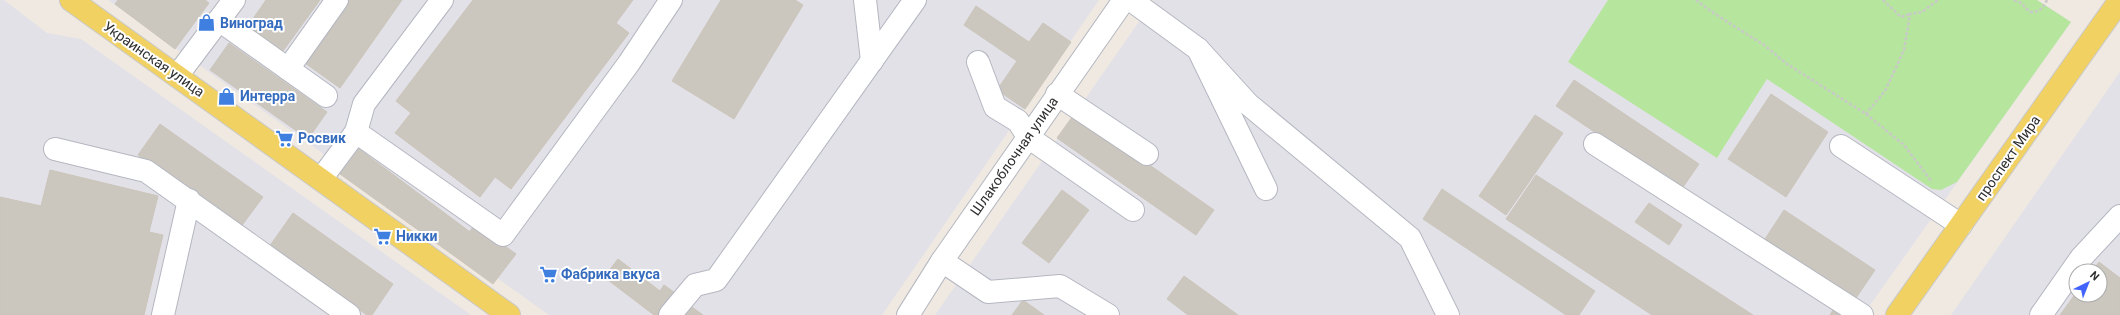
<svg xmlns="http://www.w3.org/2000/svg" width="2120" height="315" viewBox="0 0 2120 315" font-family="Roboto,sans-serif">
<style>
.industrial{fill:#e3e1e8;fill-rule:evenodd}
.green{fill:#b6e59e}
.building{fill:#cbc7bf;stroke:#cbc5ba}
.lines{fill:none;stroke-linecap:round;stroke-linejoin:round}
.minor-casing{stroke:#b4b7c1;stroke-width:24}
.major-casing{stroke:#c9c9c9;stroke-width:24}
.path{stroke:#c9c9c9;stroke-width:2.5;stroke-dasharray:3 2;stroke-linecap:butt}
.minor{stroke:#fff;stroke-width:22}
.major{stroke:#f2d163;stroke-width:22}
.labels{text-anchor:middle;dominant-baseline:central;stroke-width:4;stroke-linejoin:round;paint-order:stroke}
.shop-label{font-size:14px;font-weight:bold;fill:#366cbe;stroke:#fff;text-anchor:start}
.street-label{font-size:14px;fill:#2e2e2e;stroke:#fff}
</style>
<rect width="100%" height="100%" fill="#efe9e1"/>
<!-- industrial -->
<g class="industrial">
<path d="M 0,0 L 4,0 L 47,33 L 81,39 L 471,315 L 0,315 Z"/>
<path d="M 108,0 L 1099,0 L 882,315 L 549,315 Z"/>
<path d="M 1154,0 L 2037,0 L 2071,22 L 1863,315 L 935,315 Z"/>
<path d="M 2120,72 L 2120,315 L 1951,315 ZM 2076,271 L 2100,271 L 2100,295 L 2076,295 Z"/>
</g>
<!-- green -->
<path class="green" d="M 1608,0 L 2037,0 L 2071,22 L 1957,182 L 1941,190 L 1932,189 L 1767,79 L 1717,158 L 1568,62 Z"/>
<!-- building -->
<g class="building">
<path d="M 118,0 L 205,0 L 209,3 L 175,49 L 115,4 Z"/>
<path d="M 266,0 L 320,0 L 283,51 L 248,26 Z"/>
<path d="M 349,0 L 402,0 L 340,88 L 305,63 Z"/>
<path d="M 473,0 L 633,0 L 616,23 L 629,33 L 511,189 L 495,177 L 480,197 L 395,133 L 411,113 L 396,101 Z"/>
<path d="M 721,0 L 795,0 L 803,5 L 734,119 L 672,81 Z"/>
<path d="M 976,6 L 1029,42 L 1043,23 L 1071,42 L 1025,109 L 997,90 L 1017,61 L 964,25 Z"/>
<path d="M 229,43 L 327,112 L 308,139 L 210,70 Z"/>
<path d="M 1574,80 L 1699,164 L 1681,190 L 1556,106 Z"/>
<path d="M 1771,94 L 1828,132 L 1786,197 L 1728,159 Z"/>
<path d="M 1075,113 L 1214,210 L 1196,235 L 1057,138 Z"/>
<path d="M 1535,115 L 1563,133 L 1506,215 L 1479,196 Z"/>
<path d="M 160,124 L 263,197 L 240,228 L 138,155 Z"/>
<path d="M 359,149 L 470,232 L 453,255 L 340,174 Z"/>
<path d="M 50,170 L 158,196 L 149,232 L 163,235 L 144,315 L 0,315 L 0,197 L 41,206 Z"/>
<path d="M 1536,175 L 1753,315 L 1652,315 L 1506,219 Z"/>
<path d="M 1442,189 L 1595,291 L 1579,315 L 1566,315 L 1423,219 Z"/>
<path d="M 1062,190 L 1089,210 L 1049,263 L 1022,243 Z"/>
<path d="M 1649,203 L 1682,225 L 1669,245 L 1635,222 Z"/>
<path d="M 1784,210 L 1875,270 L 1856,298 L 1765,239 Z"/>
<path d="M 293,213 L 393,284 L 372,315 L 367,315 L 269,247 Z"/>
<path d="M 475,224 L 516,254 L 493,284 L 453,255 Z"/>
<path d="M 618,259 L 660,291 L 664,285 L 678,295 L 663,315 L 654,315 L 604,277 Z"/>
<path d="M 2099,262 L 2120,278 L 2120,315 L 2060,315 L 2076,293 L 2076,295 L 2100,295 L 2100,271 L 2092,271 Z"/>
<path d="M 1184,276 L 1238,315 L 1188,315 L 1167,299 Z"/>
<path d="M 1023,300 L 1044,315 L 1012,315 Z"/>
<path d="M 692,307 L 703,315 L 685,315 Z"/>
<path d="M 1834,308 L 1844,315 L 1830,315 Z"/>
</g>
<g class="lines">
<defs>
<g id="minor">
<path d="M 865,0 L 872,61"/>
<path d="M 1131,0 L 1198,49 L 1266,189"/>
<path d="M 219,20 L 326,96"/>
<path d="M 1198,49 L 1248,104 L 1410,238 L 1448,315"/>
<path d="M 978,62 L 995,107 L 1018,121 L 1028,137 L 1133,210"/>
<path d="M 288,69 L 337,0"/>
<path d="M 177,76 L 234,0"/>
<path d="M 1057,94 L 1147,154"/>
<path d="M 356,132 L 364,104 L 442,0"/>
<path d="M 1595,144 L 1862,315"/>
<path d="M 1841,146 L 1961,225"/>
<path d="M 55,149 L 146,171 L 349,315"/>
<path d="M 321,179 L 356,132 L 503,235 L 629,63 L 671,0"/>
<path d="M 942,261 L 988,292 L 1060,286 L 1108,315"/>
<path d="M 163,315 L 189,200"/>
<path d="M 670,315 L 695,285 L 716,280 L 915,0"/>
<path d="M 908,315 L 942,261 L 1124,0"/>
<path d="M 2041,315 L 2081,258 L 2120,216"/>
</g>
<g id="major">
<path d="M 71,0 L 509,315"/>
<path d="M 1897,315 L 2120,0"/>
</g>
</defs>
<!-- minor casing -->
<use href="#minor" class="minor-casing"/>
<!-- major casing -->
<use href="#major" class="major-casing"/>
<!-- path -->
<g class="path">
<path d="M 1696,0 L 1715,14 L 1764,45 L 1787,64 L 1866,114 L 1904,145 L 1932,182"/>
<path d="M 1883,0 L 1901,17 L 1910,14"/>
<path d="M 2014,0 L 2021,3 L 2030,12 C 2040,12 2042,9 2047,0"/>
<path d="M 1866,114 L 1885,91 L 1904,50 L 1910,14 L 1922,12 L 1938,0"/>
</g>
<!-- minor -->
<use href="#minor" class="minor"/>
<!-- major -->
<use href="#major" class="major"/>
</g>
<!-- icons -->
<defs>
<symbol id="shop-bare" viewBox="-9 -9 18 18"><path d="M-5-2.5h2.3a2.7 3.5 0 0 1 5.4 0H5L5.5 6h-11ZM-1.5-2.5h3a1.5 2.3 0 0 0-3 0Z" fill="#3f7fe0" stroke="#fff" stroke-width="2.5" paint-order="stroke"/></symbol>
<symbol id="supermarket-bare" viewBox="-9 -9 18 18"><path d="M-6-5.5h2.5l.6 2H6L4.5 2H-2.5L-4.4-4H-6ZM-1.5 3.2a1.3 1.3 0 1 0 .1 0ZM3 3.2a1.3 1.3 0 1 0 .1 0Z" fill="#3f7fe0" stroke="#fff" stroke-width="2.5" paint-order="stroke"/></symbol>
</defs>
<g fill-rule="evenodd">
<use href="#shop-bare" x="194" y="10" width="25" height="25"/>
<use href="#shop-bare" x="214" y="84" width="25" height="25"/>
<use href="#supermarket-bare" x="272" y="126" width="25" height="25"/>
<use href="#supermarket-bare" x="370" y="224" width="25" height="25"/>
<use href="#supermarket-bare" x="536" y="262" width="25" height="25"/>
</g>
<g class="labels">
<!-- shop labels -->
<g class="shop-label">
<text x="220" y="23">Виноград</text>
<text x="240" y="96">Интерра</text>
<text x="298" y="138">Росвик</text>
<text x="396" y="236">Никки</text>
<text x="561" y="274">Фабрика вкуса</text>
</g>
<!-- street labels -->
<g class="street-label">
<text transform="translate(154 59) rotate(35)">Украинская улица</text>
<text transform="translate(1014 156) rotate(-55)">Шлакоблочная улица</text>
<text transform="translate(2008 158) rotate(-55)">проспект Мира</text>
</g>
</g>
<!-- north arrow -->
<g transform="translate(2088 283) rotate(43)"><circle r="19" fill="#ffffff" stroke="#ababab"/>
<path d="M0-3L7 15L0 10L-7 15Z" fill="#4264fb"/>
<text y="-6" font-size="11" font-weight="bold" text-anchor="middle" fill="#2e2e2e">N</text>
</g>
</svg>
